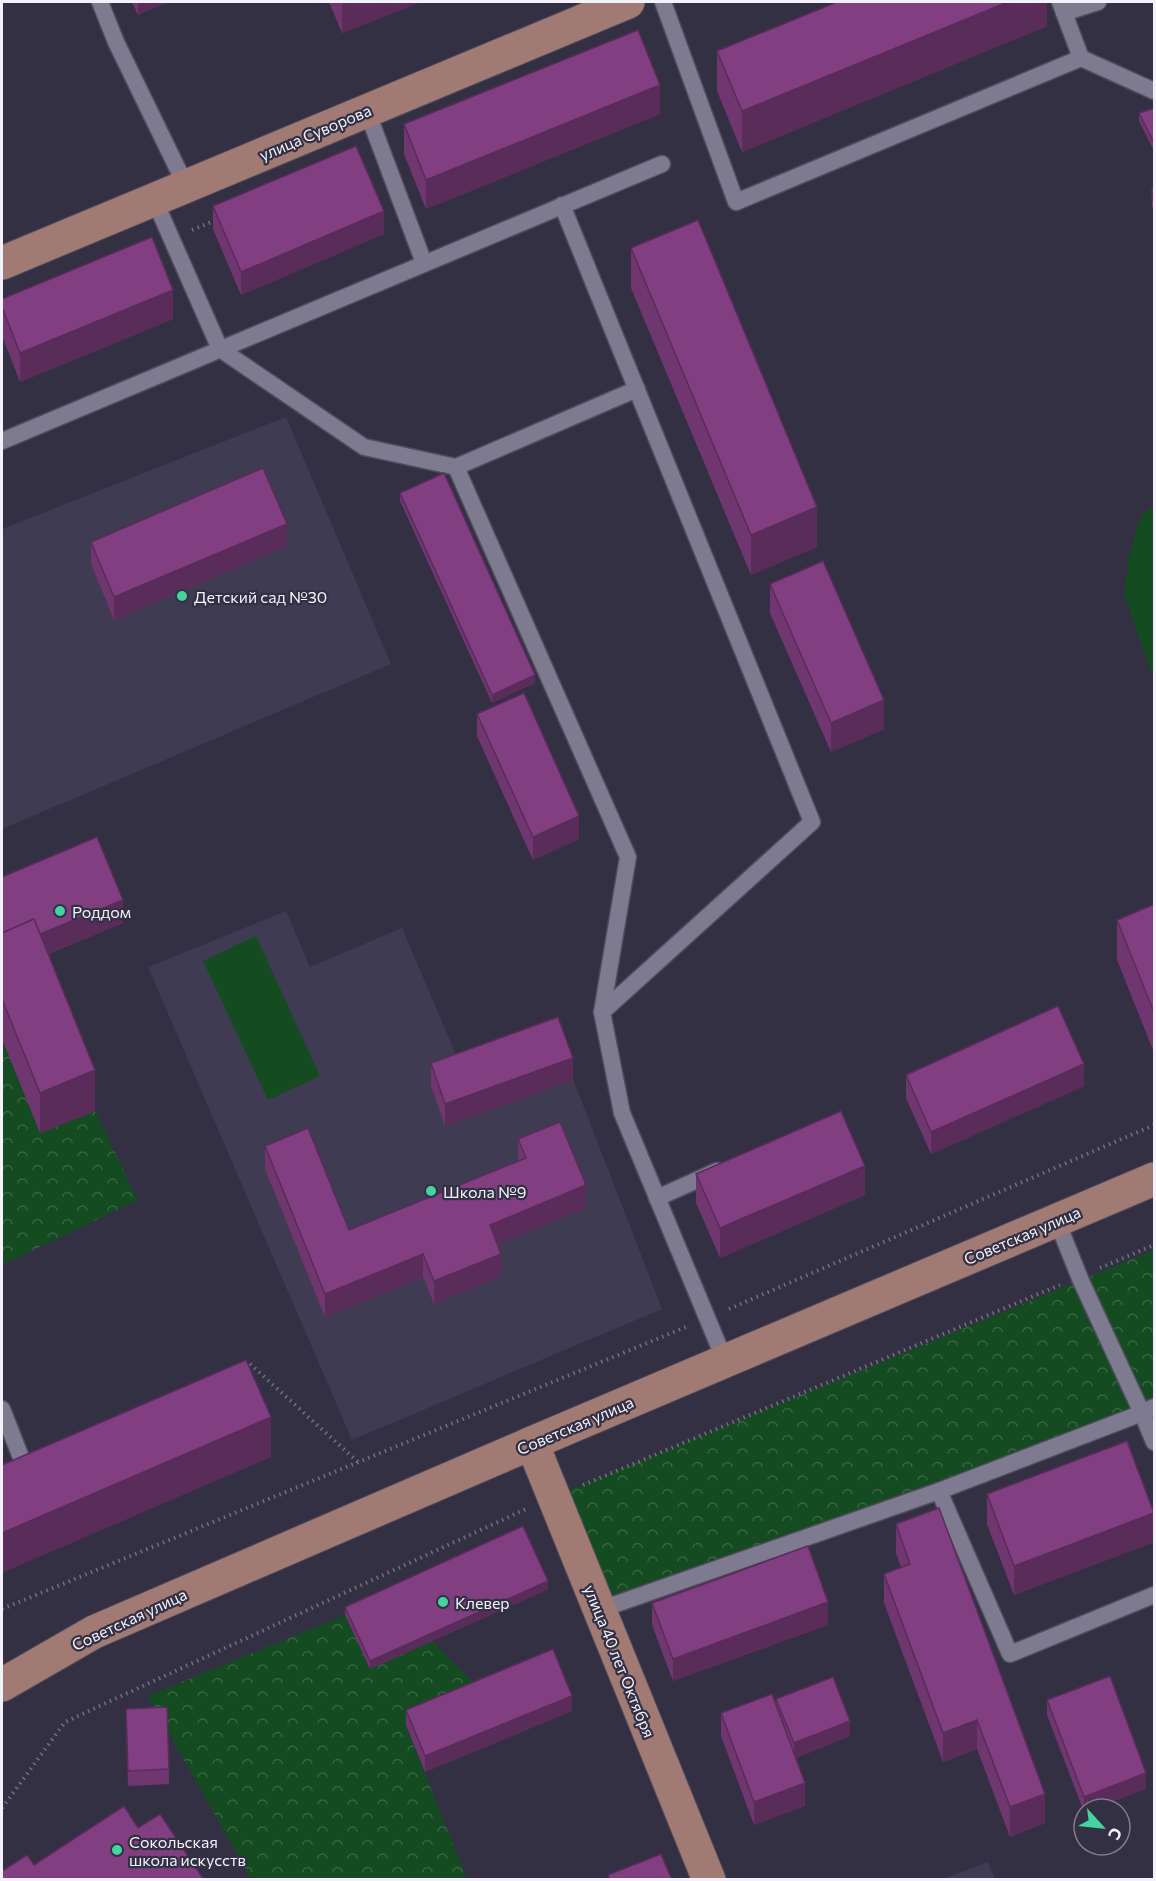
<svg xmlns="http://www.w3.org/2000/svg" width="1156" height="1881" viewBox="0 0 1156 1881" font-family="Commissioner,sans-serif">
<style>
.built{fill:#3f3b52}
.forest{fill:url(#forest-crowns)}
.green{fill:#154b21}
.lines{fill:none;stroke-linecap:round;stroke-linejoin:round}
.lane-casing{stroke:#504c5c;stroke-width:19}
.secondary-casing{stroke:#504c5c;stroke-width:35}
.path{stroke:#726f7f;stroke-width:4;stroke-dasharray:1.5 4.5;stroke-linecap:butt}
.lane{stroke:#7e7a90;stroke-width:16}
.secondary{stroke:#a07a73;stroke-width:33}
.wall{fill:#6f366f}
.shaded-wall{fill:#5a2c5a}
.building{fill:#813f81;stroke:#5a2c5a;stroke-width:1.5}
.poi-dot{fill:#44d49f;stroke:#343043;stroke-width:2}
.labels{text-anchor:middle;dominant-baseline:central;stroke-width:4.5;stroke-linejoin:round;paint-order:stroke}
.street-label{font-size:16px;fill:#f3f1fd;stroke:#343043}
.poi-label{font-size:16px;fill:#f3f1fd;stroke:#343043;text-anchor:start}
</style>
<defs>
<pattern id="forest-crowns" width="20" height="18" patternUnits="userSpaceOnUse" patternTransform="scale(1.5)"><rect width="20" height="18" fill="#154b21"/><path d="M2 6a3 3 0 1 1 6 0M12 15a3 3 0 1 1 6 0" fill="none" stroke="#386542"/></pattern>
</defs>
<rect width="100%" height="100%" fill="#343043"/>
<!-- built -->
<g class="built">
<path d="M 286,417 L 391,664 L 2,829 L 2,529 Z"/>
<path d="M 286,911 L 310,967 L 402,928 L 464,1073 L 558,1040 L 662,1309 L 352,1440 L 148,967 Z"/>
<path d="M 988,1862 L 995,1879 L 943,1879 Z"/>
</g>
<!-- forest -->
<g class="forest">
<path d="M 2,1039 L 40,1133 L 95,1111 L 138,1200 L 2,1265 Z"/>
<path d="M 1154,1250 L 1154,1407 L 599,1610 L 554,1497 Z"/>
<path d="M 345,1615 L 370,1669 L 432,1641 L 484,1693 L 406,1726 L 467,1879 L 251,1879 L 148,1696 Z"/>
</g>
<!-- green -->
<g class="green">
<path d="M 1154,504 L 1154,681 L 1124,595 L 1129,556 L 1141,516 Z"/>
<path d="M 256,936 L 320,1076 L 268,1100 L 203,961 Z"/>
</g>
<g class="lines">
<defs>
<g id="lane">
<path d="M 100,2 L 116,42 L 186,186"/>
<path d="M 663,2 L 736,202 L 1081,58 L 1060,2"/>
<path d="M 1064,13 L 1098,2"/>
<path d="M 1081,58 L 1154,91"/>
<path d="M 367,111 L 424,263"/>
<path d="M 154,199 L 220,349 L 364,447 L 456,467 L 628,857 L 602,1012"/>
<path d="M 562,205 L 812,822 L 602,1012 L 622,1113 L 725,1361"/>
<path d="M 2,441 L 662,164"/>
<path d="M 456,467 L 637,389"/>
<path d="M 657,1198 L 717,1171"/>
<path d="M 1057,1221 L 1081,1281 L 1142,1413 L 1154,1407"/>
<path d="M 2,1409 L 22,1460"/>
<path d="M 939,1491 L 1010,1654 L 1154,1595"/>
<path d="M 599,1610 L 939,1491 L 1142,1413 L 1154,1442"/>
</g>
<g id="secondary">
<path d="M 2,263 L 628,2"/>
<path d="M 532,1443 L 709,1880"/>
<path d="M 2,1685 L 94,1632 L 532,1443 L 1154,1179"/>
</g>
</defs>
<!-- lane casing -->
<use href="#lane" class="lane-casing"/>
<!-- secondary casing -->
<use href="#secondary" class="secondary-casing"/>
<!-- path -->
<g class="path">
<path d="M 192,230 L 216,220"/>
<path d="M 1100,1268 L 1154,1245"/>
<path d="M 729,1309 L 1154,1125"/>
<path d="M 250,1364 L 358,1462"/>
<path d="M 583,1485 L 1060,1285"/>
<path d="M 2,1609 L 686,1327"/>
<path d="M 2,1808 L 65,1722 L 526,1509"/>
</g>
<!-- lane -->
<use href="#lane" class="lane"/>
<!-- secondary -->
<use href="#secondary" class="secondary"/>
</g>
<!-- wall -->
<g class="wall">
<path d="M 132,2 L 168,2 L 138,15 Z"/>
<path d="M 329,2 L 421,2 L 342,33 Z"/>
<path d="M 1047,2 L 1047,26 L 742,152 L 717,91 L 717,51 Z"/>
<path d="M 1155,108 L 1155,153 L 1139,121 L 1139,113 Z"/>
<path d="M 660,114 L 426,209 L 404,154 L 404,124 Z"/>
<path d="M 1155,184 L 1155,208 L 1152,207 L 1152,188 Z"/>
<path d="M 213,206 L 384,234 L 241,295 L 213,229 Z"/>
<path d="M 631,248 L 817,547 L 751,575 L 631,288 Z"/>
<path d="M 2,299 L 173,319 L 20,382 L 2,336 Z"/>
<path d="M 400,493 L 535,683 L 492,703 L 400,501 Z"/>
<path d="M 91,542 L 287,546 L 114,620 L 91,564 Z"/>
<path d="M 770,584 L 884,729 L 831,752 L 770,613 Z"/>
<path d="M 477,714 L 579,839 L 533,860 L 477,736 Z"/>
<path d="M 2,877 L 123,923 L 48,954 L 95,1111 L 40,1133 L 2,1039 Z"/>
<path d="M 1155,904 L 1155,1055 L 1117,960 L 1117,920 Z"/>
<path d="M 431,1063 L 573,1080 L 445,1126 L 431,1086 Z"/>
<path d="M 906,1075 L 1084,1086 L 931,1154 L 906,1098 Z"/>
<path d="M 518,1139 L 586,1208 L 498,1244 L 501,1276 L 434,1304 L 423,1277 L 325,1317 L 265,1169 L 265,1146 L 349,1230 L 518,1162 Z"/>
<path d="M 696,1174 L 865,1195 L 720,1258 L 696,1203 Z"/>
<path d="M 987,1494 L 1154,1542 L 1014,1595 L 987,1524 Z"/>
<path d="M 896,1524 L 1045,1823 L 1010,1837 L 977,1749 L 943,1762 L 884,1603 L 884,1574 L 901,1567 L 896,1553 Z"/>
<path d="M 548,1589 L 370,1669 L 345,1615 L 345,1607 Z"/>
<path d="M 652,1603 L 828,1625 L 673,1681 L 652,1625 Z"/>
<path d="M 776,1699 L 850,1736 L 796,1758 L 805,1806 L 754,1825 L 721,1736 L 721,1713 L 776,1706 Z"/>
<path d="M 1047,1700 L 1146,1789 L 1084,1812 L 1047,1715 Z"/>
<path d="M 126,1709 L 169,1769 L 169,1784 L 128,1786 Z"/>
<path d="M 406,1710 L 572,1711 L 425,1772 L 406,1725 Z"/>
</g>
<!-- shaded-wall -->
<g class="shaded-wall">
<path d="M 138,2 L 168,2 L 138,15 Z"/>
<path d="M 347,2 L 421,2 L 342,33 L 342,4 Z"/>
<path d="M 1008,2 L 1047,2 L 1047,26 L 742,152 L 742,111 Z"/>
<path d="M 660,85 L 660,114 L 426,209 L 426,180 Z"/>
<path d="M 384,211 L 384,234 L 241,295 L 241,272 Z"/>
<path d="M 173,290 L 173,319 L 20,382 L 20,353 Z"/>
<path d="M 817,507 L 817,547 L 751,575 L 751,535 Z"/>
<path d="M 287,524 L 287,546 L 114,620 L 114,597 Z"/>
<path d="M 535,675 L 535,683 L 492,703 L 492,695 Z"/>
<path d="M 884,700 L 884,729 L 831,752 L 831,723 Z"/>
<path d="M 579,816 L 579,839 L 533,860 L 533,837 Z"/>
<path d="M 123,900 L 123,923 L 2,972 L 2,950 Z"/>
<path d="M 573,1058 L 573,1080 L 445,1126 L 445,1104 Z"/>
<path d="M 1084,1064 L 1084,1086 L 931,1154 L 931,1132 Z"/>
<path d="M 95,1070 L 95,1111 L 40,1133 L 40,1093 Z"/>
<path d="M 865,1166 L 865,1195 L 720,1258 L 720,1228 Z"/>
<path d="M 586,1185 L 586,1208 L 490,1247 L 490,1225 Z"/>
<path d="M 423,1254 L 423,1277 L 325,1317 L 325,1294 Z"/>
<path d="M 501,1254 L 501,1276 L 434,1304 L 434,1281 Z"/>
<path d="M 271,1417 L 271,1457 L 2,1573 L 2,1533 Z"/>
<path d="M 1154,1513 L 1154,1542 L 1014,1595 L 1014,1566 Z"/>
<path d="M 548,1581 L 548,1589 L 370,1669 L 370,1661 Z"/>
<path d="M 828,1602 L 828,1625 L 673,1681 L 673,1659 Z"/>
<path d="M 572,1696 L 572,1711 L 425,1772 L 425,1756 Z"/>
<path d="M 977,1720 L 977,1749 L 943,1762 L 943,1733 Z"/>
<path d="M 850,1721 L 850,1736 L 794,1759 L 794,1743 Z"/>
<path d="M 1146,1773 L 1146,1789 L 1092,1809 L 1084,1809 L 1084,1812 L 1084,1797 Z"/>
<path d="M 805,1783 L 805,1806 L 754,1825 L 754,1802 Z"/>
<path d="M 1045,1794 L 1045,1823 L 1010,1837 L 1010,1807 Z"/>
</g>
<!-- building -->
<g class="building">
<path d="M 837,2 L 1008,2 L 742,111 L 717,51 Z"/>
<path d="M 638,30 L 660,85 L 426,180 L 404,124 Z"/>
<path d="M 1155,108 L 1155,145 L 1139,113 Z"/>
<path d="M 356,146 L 384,211 L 241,272 L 213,206 Z"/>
<path d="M 1155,184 L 1155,201 L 1152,199 L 1152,188 Z"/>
<path d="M 698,220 L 817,507 L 751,535 L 631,248 Z"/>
<path d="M 152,237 L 173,290 L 20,353 L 2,307 L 2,299 Z"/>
<path d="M 263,468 L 287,524 L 114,597 L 91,542 Z"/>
<path d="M 444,473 L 535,675 L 492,695 L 400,493 Z"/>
<path d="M 823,561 L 884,700 L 831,723 L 770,584 Z"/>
<path d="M 524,693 L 579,816 L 533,837 L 477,714 Z"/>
<path d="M 97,837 L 123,900 L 40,934 L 34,919 L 2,933 L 2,877 Z"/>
<path d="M 1155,904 L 1155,1015 L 1117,920 Z"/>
<path d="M 34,919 L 95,1070 L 40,1093 L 2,999 L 2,933 Z"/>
<path d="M 1058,1006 L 1084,1064 L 931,1132 L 906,1075 Z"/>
<path d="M 558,1017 L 573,1058 L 445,1104 L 431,1063 Z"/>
<path d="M 841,1111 L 865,1166 L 720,1228 L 696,1174 Z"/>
<path d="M 560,1122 L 586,1185 L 490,1225 L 501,1254 L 434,1281 L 423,1254 L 325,1294 L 265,1146 L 308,1128 L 349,1230 L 526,1158 L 518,1139 Z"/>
<path d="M 246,1360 L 271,1417 L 2,1533 L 2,1465 Z"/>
<path d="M 1127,1441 L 1154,1513 L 1014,1566 L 987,1494 Z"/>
<path d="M 939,1508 L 1045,1794 L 1010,1807 L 977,1720 L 943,1733 L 884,1574 L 910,1564 L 896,1524 Z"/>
<path d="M 523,1526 L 548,1581 L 370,1661 L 345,1607 Z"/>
<path d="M 808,1546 L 828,1602 L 673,1659 L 652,1603 Z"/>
<path d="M 553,1649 L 572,1696 L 425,1756 L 406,1710 Z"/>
<path d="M 1110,1676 L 1146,1773 L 1084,1797 L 1047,1700 Z"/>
<path d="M 833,1677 L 850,1721 L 794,1743 L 776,1699 Z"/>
<path d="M 772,1694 L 805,1783 L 754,1802 L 721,1713 Z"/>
<path d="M 167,1707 L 169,1769 L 128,1771 L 126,1709 Z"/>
<path d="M 124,1806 L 138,1828 L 160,1814 L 204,1880 L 2,1880 L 2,1871 L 27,1855 L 34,1865 Z"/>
<path d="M 661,1854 L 672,1880 L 610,1880 L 608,1875 Z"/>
</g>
<!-- markers -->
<g class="poi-dot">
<circle cx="182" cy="596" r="6"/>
<circle cx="60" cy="911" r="6"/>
<circle cx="431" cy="1191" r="6"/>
<circle cx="443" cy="1602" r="6"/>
<circle cx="117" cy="1850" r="6"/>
</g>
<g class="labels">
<!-- street labels -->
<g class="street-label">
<text transform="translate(315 132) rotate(-23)">улица Суворова</text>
<text transform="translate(1022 1235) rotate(-23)">Советская улица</text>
<text transform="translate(575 1425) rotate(-23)">Советская улица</text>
<text transform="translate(129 1619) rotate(-25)">Советская улица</text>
<text transform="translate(620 1661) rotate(68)">улица 40 лет Октября</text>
</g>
<!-- poi labels -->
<g class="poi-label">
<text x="194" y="596">Детский сад №30</text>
<text x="72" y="911">Роддом</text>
<text x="443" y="1191">Школа №9</text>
<text x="455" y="1602">Клевер</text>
<text x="129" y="1841">Сокольская<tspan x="129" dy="18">школа искусств</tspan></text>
</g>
</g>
<!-- border -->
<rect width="1156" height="1881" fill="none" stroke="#f3f1fd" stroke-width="6"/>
<!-- north arrow -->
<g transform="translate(1102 1827) rotate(117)"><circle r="28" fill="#343043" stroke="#807d8d" stroke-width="1.5"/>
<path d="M0-4.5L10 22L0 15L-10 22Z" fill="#44d49f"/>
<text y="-9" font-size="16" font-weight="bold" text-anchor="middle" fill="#f3f1fd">С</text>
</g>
</svg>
